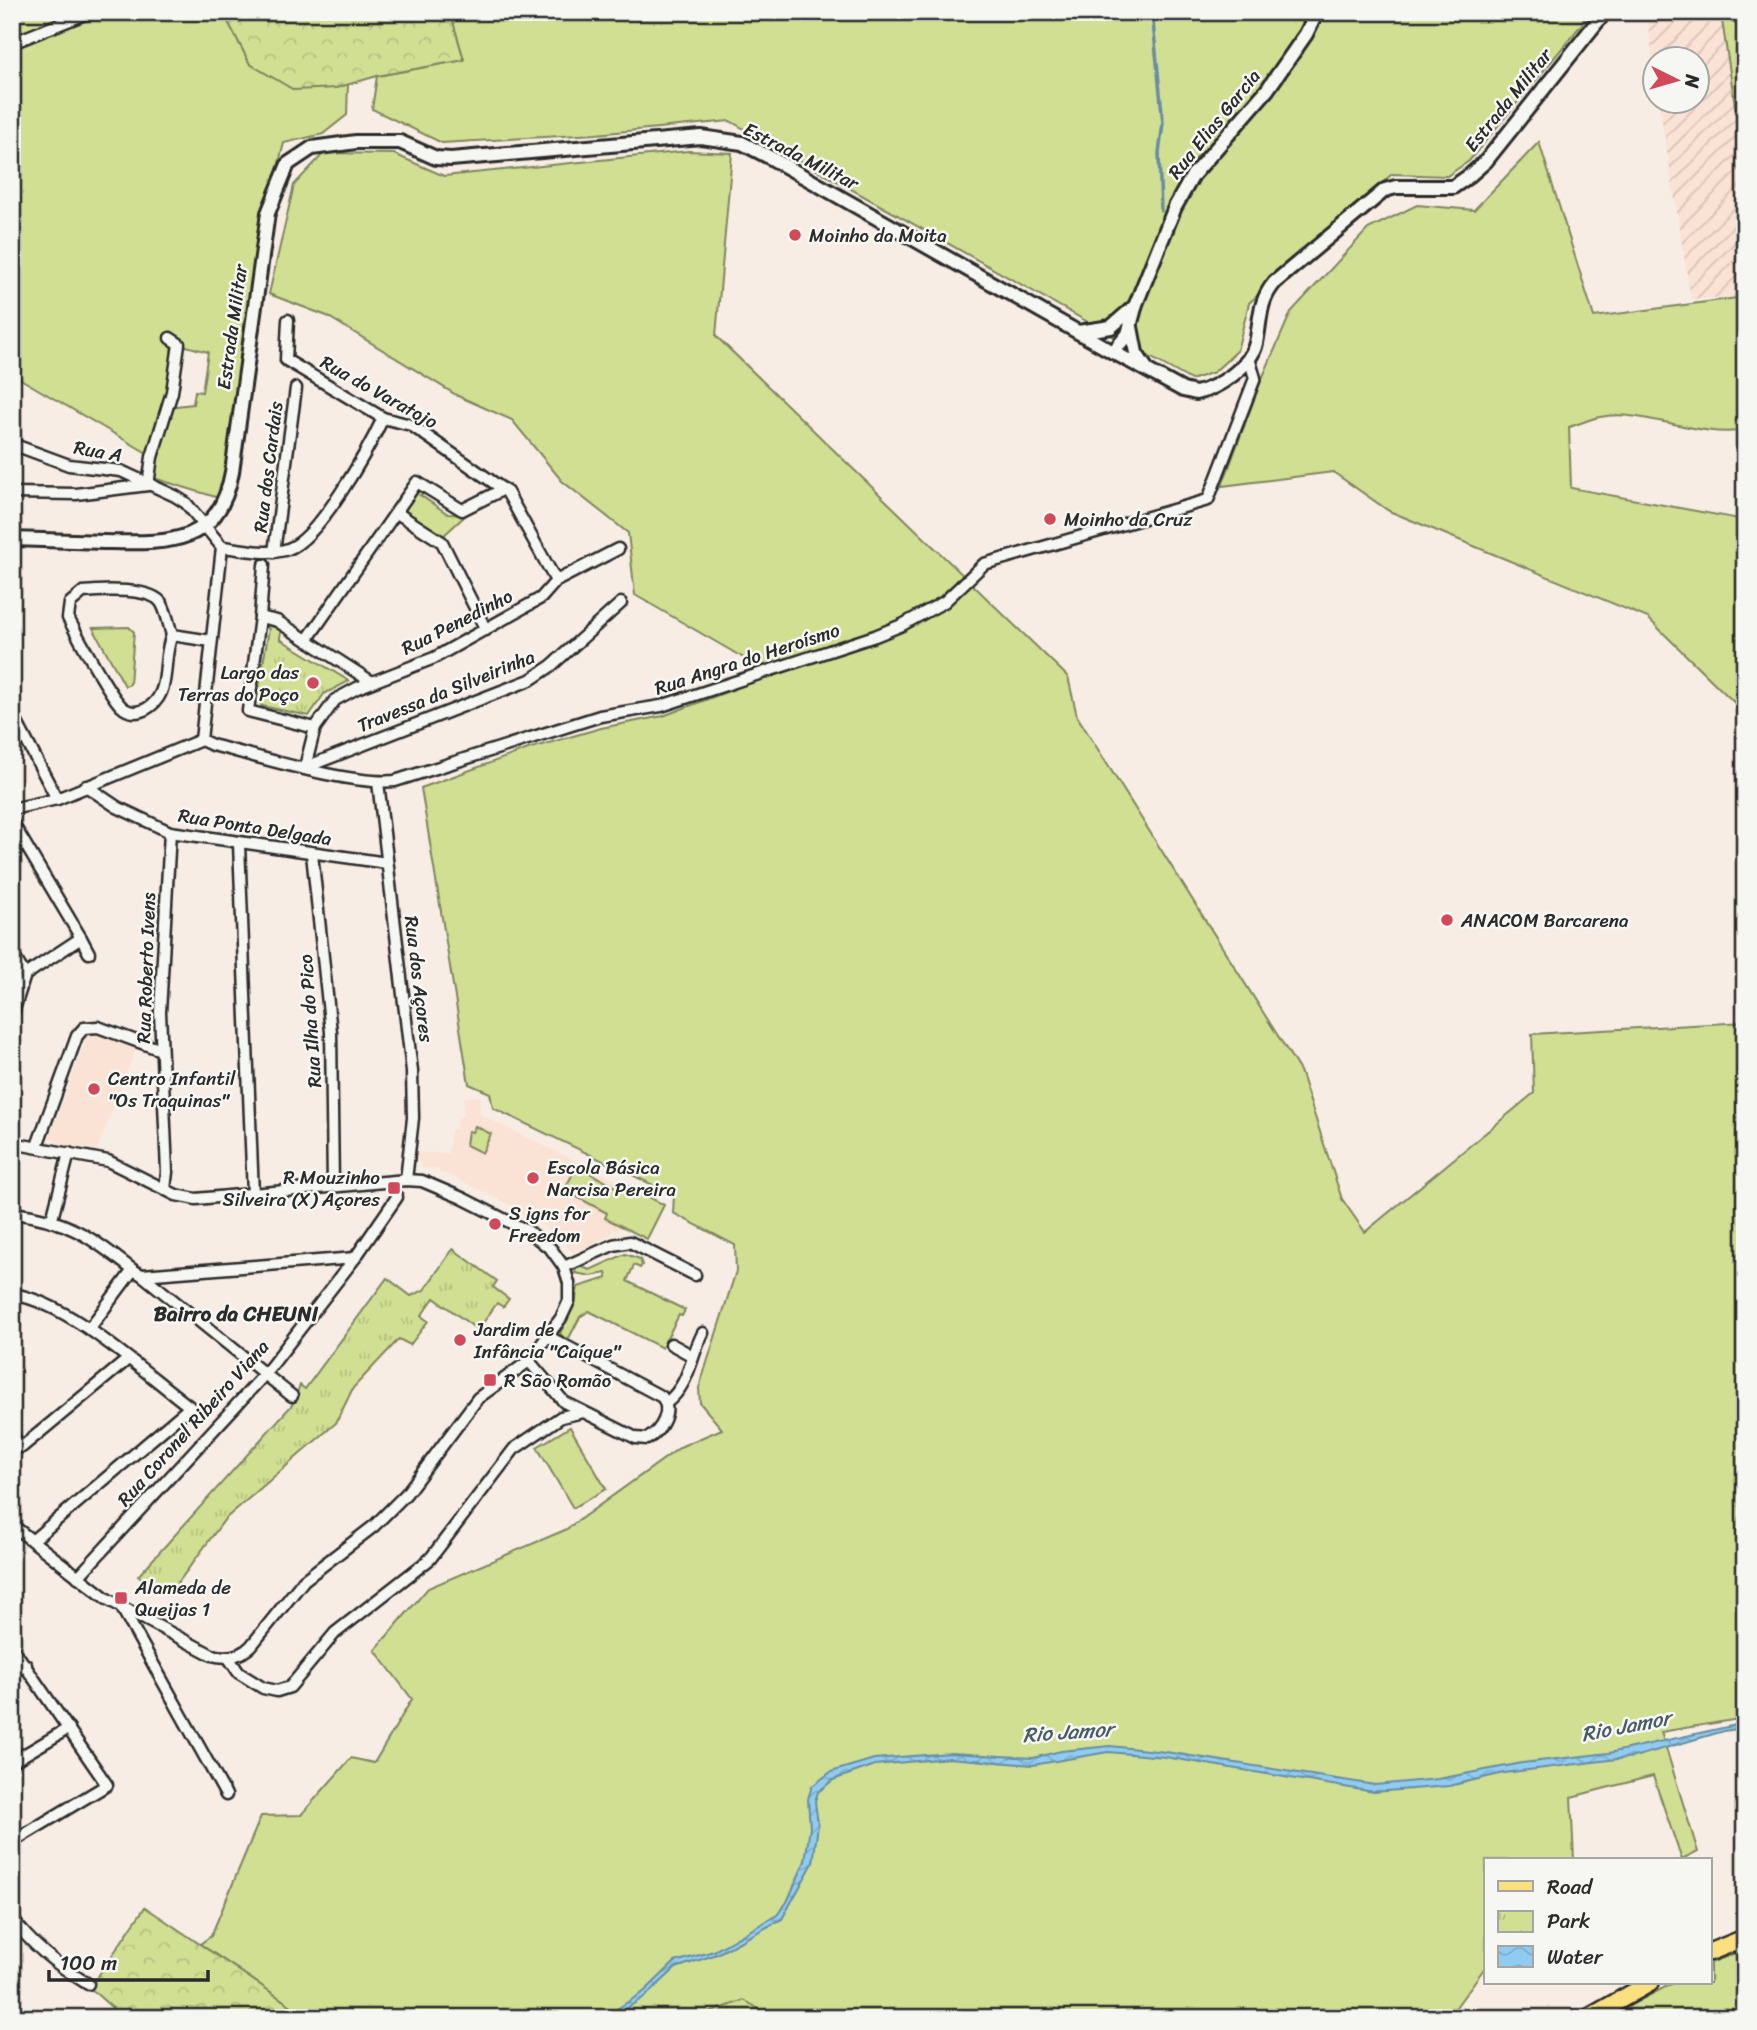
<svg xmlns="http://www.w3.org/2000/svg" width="1757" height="2030" viewBox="0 0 1757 2030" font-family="Sriracha,sans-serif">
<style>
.built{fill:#fae2d4}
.industrial{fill:url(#industrial-furrows)}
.green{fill:#d1df93;stroke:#7e855f;stroke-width:2;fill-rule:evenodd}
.forest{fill:url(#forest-crowns);stroke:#7e855f;stroke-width:2}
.park{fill:url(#park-tufts);stroke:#7e855f;stroke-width:2}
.water{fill:url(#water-waves);stroke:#688ca2;stroke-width:2}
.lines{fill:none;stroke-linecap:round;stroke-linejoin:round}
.stream{stroke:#688ca2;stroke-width:3.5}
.minor-casing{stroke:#2b2b2b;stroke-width:15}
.tertiary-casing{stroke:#2b2b2b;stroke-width:18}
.primary-casing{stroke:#2b2b2b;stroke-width:21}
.minor{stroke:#f6f6f2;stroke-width:10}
.tertiary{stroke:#f6f6f2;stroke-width:12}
.primary{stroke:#fce080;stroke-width:16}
.poi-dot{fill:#d1495b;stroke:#f6f6f2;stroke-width:2.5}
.labels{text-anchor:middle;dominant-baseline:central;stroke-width:5;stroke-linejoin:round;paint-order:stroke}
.street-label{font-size:19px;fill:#2b2b2b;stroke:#f6f6f2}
.poi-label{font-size:19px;fill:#2b2b2b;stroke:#f6f6f2;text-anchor:start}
.neighbourhood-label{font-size:21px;font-weight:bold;fill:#2b2b2b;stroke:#f6f6f2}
.water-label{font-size:21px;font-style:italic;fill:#495b66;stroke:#f6f6f2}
</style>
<defs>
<pattern id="industrial-furrows" width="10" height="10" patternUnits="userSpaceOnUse" patternTransform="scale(1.75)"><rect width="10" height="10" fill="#fae2d4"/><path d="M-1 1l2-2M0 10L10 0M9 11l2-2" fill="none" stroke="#d6c2b6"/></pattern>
<pattern id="forest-crowns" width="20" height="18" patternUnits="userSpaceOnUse" patternTransform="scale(1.75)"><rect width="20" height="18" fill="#d1df93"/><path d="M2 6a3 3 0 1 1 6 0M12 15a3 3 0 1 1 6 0" fill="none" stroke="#b4c07f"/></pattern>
<pattern id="park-tufts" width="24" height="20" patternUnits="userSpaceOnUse" patternTransform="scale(1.75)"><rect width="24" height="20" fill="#d1df93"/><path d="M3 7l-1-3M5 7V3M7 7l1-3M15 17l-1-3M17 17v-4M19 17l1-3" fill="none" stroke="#b4c07f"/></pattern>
<pattern id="water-waves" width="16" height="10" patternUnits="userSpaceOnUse" patternTransform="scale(1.75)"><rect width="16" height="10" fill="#90ccf1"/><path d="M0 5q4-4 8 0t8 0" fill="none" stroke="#7cafcf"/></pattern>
</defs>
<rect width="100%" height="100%" fill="#f8ede4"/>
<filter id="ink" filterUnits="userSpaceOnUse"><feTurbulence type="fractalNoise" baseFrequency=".0143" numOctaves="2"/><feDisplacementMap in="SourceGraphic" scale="14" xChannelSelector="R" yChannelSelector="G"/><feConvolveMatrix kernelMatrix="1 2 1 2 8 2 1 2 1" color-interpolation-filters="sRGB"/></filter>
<g filter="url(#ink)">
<!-- built -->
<g class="built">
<path d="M 95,1032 L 137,1046 L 97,1149 L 57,1143 L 50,1136 L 86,1039 Z"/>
<path d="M 480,1096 L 480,1115 L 665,1203 L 647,1239 L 621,1226 L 618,1231 L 613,1229 L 611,1234 L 590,1246 L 573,1252 L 541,1223 L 539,1225 L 514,1212 L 515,1207 L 447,1174 L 439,1173 L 439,1169 L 424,1168 L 416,1159 L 416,1153 L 448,1153 L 451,1129 L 457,1129 L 458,1116 L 463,1116 L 464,1097 Z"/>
</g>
<!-- industrial -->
<path class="industrial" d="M 1646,12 L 1721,12 L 1745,170 L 1745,296 L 1691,299 L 1659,102 L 1698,102 L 1698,60 L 1656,60 L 1655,77 Z"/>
<!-- green -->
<g class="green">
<path d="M 12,12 L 223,12 L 250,64 L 335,88 L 348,84 L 347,115 L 323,134 L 284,143 L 255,257 L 222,499 L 147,476 L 152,456 L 12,374 ZM 171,339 L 179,344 L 208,352 L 202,392 L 195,391 L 193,404 L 167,407 L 173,382 Z"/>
<path d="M 450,12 L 1592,12 L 1469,161 L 1447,176 L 1392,174 L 1249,303 L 1237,351 L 1214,372 L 1191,380 L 730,121 L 596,134 L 442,143 L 372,109 L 377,76 L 464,60 Z"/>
<path d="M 1721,14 L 1745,29 L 1745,170 Z"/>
<path d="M 1539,142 L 1594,317 L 1745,297 L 1745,430 C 1698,439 1643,408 1600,417 C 1590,419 1579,424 1569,427 L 1571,488 L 1745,520 L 1745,713 L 1648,618 L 1389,511 L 1333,472 L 1222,486 L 1261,381 L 1291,312 L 1368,229 L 1417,205 L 1474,210 Z"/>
<path d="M 688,151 L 732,153 L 716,336 L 1068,677 L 1077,716 L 1300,1071 L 1342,1199 L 1365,1232 L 1534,1093 L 1532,1034 L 1745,1022 L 1745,1627 L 1737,1640 L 1745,1649 L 1745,1718 L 1661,1732 L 1698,1852 L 1682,1860 L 1653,1776 L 1571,1797 L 1574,1860 L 1486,1860 L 1486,1966 L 1448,2018 L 309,2018 L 200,1944 L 211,1936 L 261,1816 L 301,1815 L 351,1758 L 374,1763 L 412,1699 L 375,1650 L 428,1588 L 565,1530 L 682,1446 L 722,1429 L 700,1403 L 699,1388 L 736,1271 L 735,1245 L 673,1213 L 674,1195 L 493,1108 L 490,1093 L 469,1084 L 421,788 L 531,748 L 601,728 L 663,716 L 753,682 L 754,664 L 635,595 L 628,533 L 562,481 L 512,420 L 458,396 L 327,316 L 269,294 L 294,185 L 324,153 L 394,154 L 444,176 Z"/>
<path d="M 417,489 L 426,493 L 420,495 L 448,514 L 466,515 L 442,537 L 404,510 Z"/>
<path d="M 129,627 L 134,632 L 130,684 L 125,686 L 93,628 Z"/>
<path d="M 577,1166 L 617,1188 L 621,1182 L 664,1205 L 647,1239 L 605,1218 L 607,1213 L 564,1190 Z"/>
<path d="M 625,1254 L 640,1259 L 642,1265 L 640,1268 L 634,1265 L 627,1281 L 685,1310 L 682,1316 L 679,1315 L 662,1348 L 589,1311 L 580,1317 L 569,1338 L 564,1338 L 560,1333 L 575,1304 L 578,1287 L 607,1278 L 606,1273 L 591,1276 L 575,1273 L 576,1268 L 579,1266 L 590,1270 Z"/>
<path d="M 570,1427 L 606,1489 L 573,1508 L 537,1447 Z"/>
<path d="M 1745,1950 L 1745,2018 L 1606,2018 L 1673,1983 L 1710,1983 L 1710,1963 Z"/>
</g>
<!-- forest -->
<g class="forest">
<path d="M 223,12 L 450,12 L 464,60 L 377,76 L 336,88 L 294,90 L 250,64 Z"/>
<path d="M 145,1907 L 309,2018 L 119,2018 L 119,2014 L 90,1988 Z"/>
<path d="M 744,2000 L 774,2018 L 701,2018 L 706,2014 Z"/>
</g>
<!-- park -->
<g class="park">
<path d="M 270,623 L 281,629 L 280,639 L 349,681 L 324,694 L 309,716 L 262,706 L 257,699 L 269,629 L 266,627 Z"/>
<path d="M 475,1126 L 491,1134 L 482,1153 L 466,1145 L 468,1131 L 472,1132 Z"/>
<path d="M 453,1249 L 497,1281 L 493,1287 L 509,1299 L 503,1307 L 497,1303 L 478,1330 L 434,1298 L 421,1316 L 428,1321 L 410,1345 L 399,1339 L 353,1388 L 336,1423 L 225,1519 L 169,1595 L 138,1576 L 292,1405 L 300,1385 L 305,1389 L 387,1278 L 411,1296 L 424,1290 Z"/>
</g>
<!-- water -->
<path class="water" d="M 1745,1723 L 1745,1728 L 1724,1731 L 1634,1757 L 1504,1773 L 1449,1786 L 1374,1792 L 1165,1757 L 1108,1752 L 1033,1765 L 949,1758 L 875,1765 L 833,1780 L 818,1792 L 815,1801 L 818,1825 L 813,1863 L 782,1919 L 717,1954 L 676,1968 L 647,1995 L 612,2018 L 603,2018 L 645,1991 L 675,1962 L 714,1951 L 777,1915 L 787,1902 L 805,1861 L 810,1828 L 808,1799 L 812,1786 L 831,1772 L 874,1759 L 951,1753 L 1033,1758 L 1061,1751 L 1110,1746 L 1166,1752 L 1375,1785 L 1438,1779 L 1522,1763 L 1609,1753 Z"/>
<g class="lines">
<!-- stream -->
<path class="stream" d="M 1152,12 L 1163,123 L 1159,153 L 1161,211"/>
<defs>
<g id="minor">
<path d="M 12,43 L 90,12"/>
<path d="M 288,320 L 286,360 L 383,418 L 411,425 L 507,492 L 556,581"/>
<path d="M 12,444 L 69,465 L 121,471 L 175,496 L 186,503 L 222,547 L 201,740"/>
<path d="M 12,493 L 76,494 L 148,485 L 152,457 L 172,392 L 179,344 L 170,338"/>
<path d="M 397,513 L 442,542 L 486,630"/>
<path d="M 222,547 C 243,549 268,556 288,549 C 319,539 369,448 383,418"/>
<path d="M 274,552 L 296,388"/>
<path d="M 83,592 C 101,590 153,587 162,604 C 167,613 169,626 172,635 C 163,655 169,681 158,698 C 150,710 133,718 121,706 C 108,693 79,638 68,618 L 70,603 Z"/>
<path d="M 260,617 L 264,565"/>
<path d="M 172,635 L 211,641"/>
<path d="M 307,640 L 417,482 L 462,510 L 504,489"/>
<path d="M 12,713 L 57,799"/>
<path d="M 315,728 L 248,711 L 260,617 L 277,621 L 372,682"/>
<path d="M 305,767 L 315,728 L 335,700 L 357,688 L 434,658 L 541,598 L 556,581 L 618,549"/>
<path d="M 306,767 L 530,680 L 551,666 L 621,603"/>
<path d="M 378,782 L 412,1071 L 413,1118 L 406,1180"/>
<path d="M 86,786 L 117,807 L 170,832 L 387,863"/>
<path d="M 12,809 L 57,799 L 201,740 L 212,745 C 261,757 348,785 395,781 L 600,716 L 661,706 L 875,636 L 902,625 L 944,602 L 984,564 L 1208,500 L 1255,378 L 1249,358"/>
<path d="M 12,822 L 81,938 L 25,975 L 12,1016"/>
<path d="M 239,844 L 253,1194"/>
<path d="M 312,854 L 331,1032 L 333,1186"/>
<path d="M 81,938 L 89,953"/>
<path d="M 12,953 L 25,975"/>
<path d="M 12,1143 L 108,1161 L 176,1195 L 196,1199 L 406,1180 L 422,1181 L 462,1198 L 529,1232 L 551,1249 L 564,1267 L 569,1283 L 569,1301 L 561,1318 L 529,1361 L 478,1398 L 406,1494 L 374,1526 L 304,1580 L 251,1646 C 241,1656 227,1659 212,1655 L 107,1599 L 12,1525"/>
<path d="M 37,1146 L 77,1036 L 84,1028 L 98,1027 L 161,1050"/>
<path d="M 165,1189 L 167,1172 L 160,1012 L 170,832"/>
<path d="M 12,1213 C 67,1219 91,1237 133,1270"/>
<path d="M 52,1219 L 69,1153"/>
<path d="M 355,1258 L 397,1197"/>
<path d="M 564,1267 L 613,1245 L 630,1242 L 695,1275"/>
<path d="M 142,1275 L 292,1396"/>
<path d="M 12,1294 C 71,1303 142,1371 190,1407 L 32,1541"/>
<path d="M 671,1344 L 691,1355"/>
<path d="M 529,1361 L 564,1402 L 636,1438 L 647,1439 C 661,1431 673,1411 662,1397 L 549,1337"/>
<path d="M 666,1403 C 690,1385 690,1357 703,1333"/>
<path d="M 12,1436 L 22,1447 L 127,1360"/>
<path d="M 78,1577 L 265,1374 L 355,1258 L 142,1275 L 133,1270 L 89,1329"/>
<path d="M 122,1608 L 226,1795"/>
<path d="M 12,1647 L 107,1785 L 12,1842"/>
<path d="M 228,1657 L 239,1673 L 263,1688 L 277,1691 L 290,1687 L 335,1633 L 430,1559 L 514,1449 L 561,1417 L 583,1412"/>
<path d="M 12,1673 L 26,1665"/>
<path d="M 12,1762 L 69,1728"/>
<path d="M 12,1918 C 32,1946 58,1966 88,1984"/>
</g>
<g id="tertiary">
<path d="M 1131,327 L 1136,353 L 1146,368"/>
<path d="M 1078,332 L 1111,327 L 1134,307"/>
<path d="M 1113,352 L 1128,334 L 1136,304 L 1175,207 L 1193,175 L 1267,90 L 1306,34 L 1317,12"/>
<path d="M 12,539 C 43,540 73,541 104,542 C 166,543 219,547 232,472 L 268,213 L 288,164 L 312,148 L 356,142 L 400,142 L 436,158 L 451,159 L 701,137 L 742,143 L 771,158 L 1113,352 L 1183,390 L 1196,393 C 1218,388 1251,367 1256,343 C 1261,319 1258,302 1275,282 L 1385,190 L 1396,187 L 1453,187 L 1469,176 L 1486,161 L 1605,12"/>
</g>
<g id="primary">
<path d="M 1710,1952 L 1745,1938"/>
<path d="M 1588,2018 L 1650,1983"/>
</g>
</defs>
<!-- minor casing -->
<use href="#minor" class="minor-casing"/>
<!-- tertiary casing -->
<use href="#tertiary" class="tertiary-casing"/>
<!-- primary casing -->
<use href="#primary" class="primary-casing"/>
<!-- minor -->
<use href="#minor" class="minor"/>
<!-- tertiary -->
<use href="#tertiary" class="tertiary"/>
<!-- primary -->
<use href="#primary" class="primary"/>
</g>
</g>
<!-- markers -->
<g class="poi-dot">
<circle cx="795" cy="235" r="7"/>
<circle cx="1050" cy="519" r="7"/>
<circle cx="313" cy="683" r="7"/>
<circle cx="1447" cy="920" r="7"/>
<circle cx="94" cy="1089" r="7"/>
<circle cx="533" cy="1178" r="7"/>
<rect x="387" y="1181" width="14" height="14" rx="3.5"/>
<circle cx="495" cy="1224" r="7"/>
<circle cx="460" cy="1340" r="7"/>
<rect x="483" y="1373" width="14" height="14" rx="3.5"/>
<rect x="114" y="1591" width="14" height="14" rx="3.5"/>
</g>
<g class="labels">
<!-- street labels -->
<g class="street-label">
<text transform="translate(1508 100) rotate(-51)">Estrada Militar</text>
<text transform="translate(1214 124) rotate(-51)">Rua Elias Garcia</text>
<text transform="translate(801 156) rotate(27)">Estrada Militar</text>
<text transform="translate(232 327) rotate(-82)">Estrada Militar</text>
<text transform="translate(379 392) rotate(29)">Rua do Varatojo</text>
<text transform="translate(98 451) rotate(10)">Rua A</text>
<text transform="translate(268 467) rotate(-83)">Rua dos Cardais</text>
<text transform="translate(457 622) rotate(-27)">Rua Penedinho</text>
<text transform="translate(747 659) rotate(-18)">Rua Angra do Heroísmo</text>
<text transform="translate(446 691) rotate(-22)">Travessa da Silveirinha</text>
<text transform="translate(255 827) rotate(9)">Rua Ponta Delgada</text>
<text transform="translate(146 968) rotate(-88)">Rua Roberto Ivens</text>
<text transform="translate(419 979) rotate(83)">Rua dos Açores</text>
<text transform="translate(310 1021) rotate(-94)">Rua Ilha do Pico</text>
<text transform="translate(193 1423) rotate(-48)">Rua Coronel Ribeiro Viana</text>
</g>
<!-- poi labels -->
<g class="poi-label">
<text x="809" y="235">Moinho da Moita</text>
<text x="1064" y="519">Moinho da Cruz</text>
<text x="299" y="672" text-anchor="end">Largo das<tspan x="299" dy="22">Terras do Poço</tspan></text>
<text x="1461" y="920">ANACOM Barcarena</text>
<text x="108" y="1078">Centro Infantil<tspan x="108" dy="22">"Os Traquinas"</tspan></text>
<text x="547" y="1167">Escola Básica<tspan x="547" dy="22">Narcisa Pereira</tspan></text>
<text x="380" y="1177" text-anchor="end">R Mouzinho<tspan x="380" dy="22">Silveira (X) Açores</tspan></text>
<text x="509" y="1213">S igns for<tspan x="509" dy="22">Freedom</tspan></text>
<text x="474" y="1329">Jardim de<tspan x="474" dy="22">Infância "Caíque"</tspan></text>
<text x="504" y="1380">R São Romão</text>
<text x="135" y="1587">Alameda de<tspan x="135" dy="22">Queijas 1</tspan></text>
</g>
<!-- neighbourhood labels -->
<g class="neighbourhood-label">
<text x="236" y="1314">Bairro da CHEUNI</text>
</g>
<!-- water labels -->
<g class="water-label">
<text transform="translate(1626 1726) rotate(-11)">Rio Jamor</text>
<text transform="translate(1068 1732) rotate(-4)">Rio Jamor</text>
</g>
</g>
<!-- margin -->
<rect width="1757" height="2030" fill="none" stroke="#f6f6f2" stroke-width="42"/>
<rect x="21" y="21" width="1715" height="1988" fill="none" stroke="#2b2b2b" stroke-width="2.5" filter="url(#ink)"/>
<!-- legend -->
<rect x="1484" y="1858" width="228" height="126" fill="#f6f6f2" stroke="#a5a5a2" stroke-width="2"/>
<rect x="1498" y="1881" width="35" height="10" fill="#fce080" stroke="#a5a5a2" stroke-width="2"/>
<text x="1547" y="1894" font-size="21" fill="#2b2b2b">Road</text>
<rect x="1498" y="1911" width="35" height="21" fill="url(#park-tufts)" stroke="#a5a5a2" stroke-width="2"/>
<text x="1547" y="1928" font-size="21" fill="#2b2b2b">Park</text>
<rect x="1498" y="1946" width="35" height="21" fill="url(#water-waves)" stroke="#a5a5a2" stroke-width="2"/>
<text x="1547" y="1964" font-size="21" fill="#2b2b2b">Water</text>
<!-- north arrow -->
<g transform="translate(1676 80) rotate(95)"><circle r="33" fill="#f6f6f2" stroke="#a5a5a2" stroke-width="2"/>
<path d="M0-5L12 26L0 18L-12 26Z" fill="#d1495b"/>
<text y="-10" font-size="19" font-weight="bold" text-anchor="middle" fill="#2b2b2b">N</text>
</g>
<!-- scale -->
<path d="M49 1970v10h159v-10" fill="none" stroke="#2b2b2b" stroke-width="3.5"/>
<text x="60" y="1970" font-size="21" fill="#2b2b2b" stroke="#f6f6f2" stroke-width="5" paint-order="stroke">100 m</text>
</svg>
